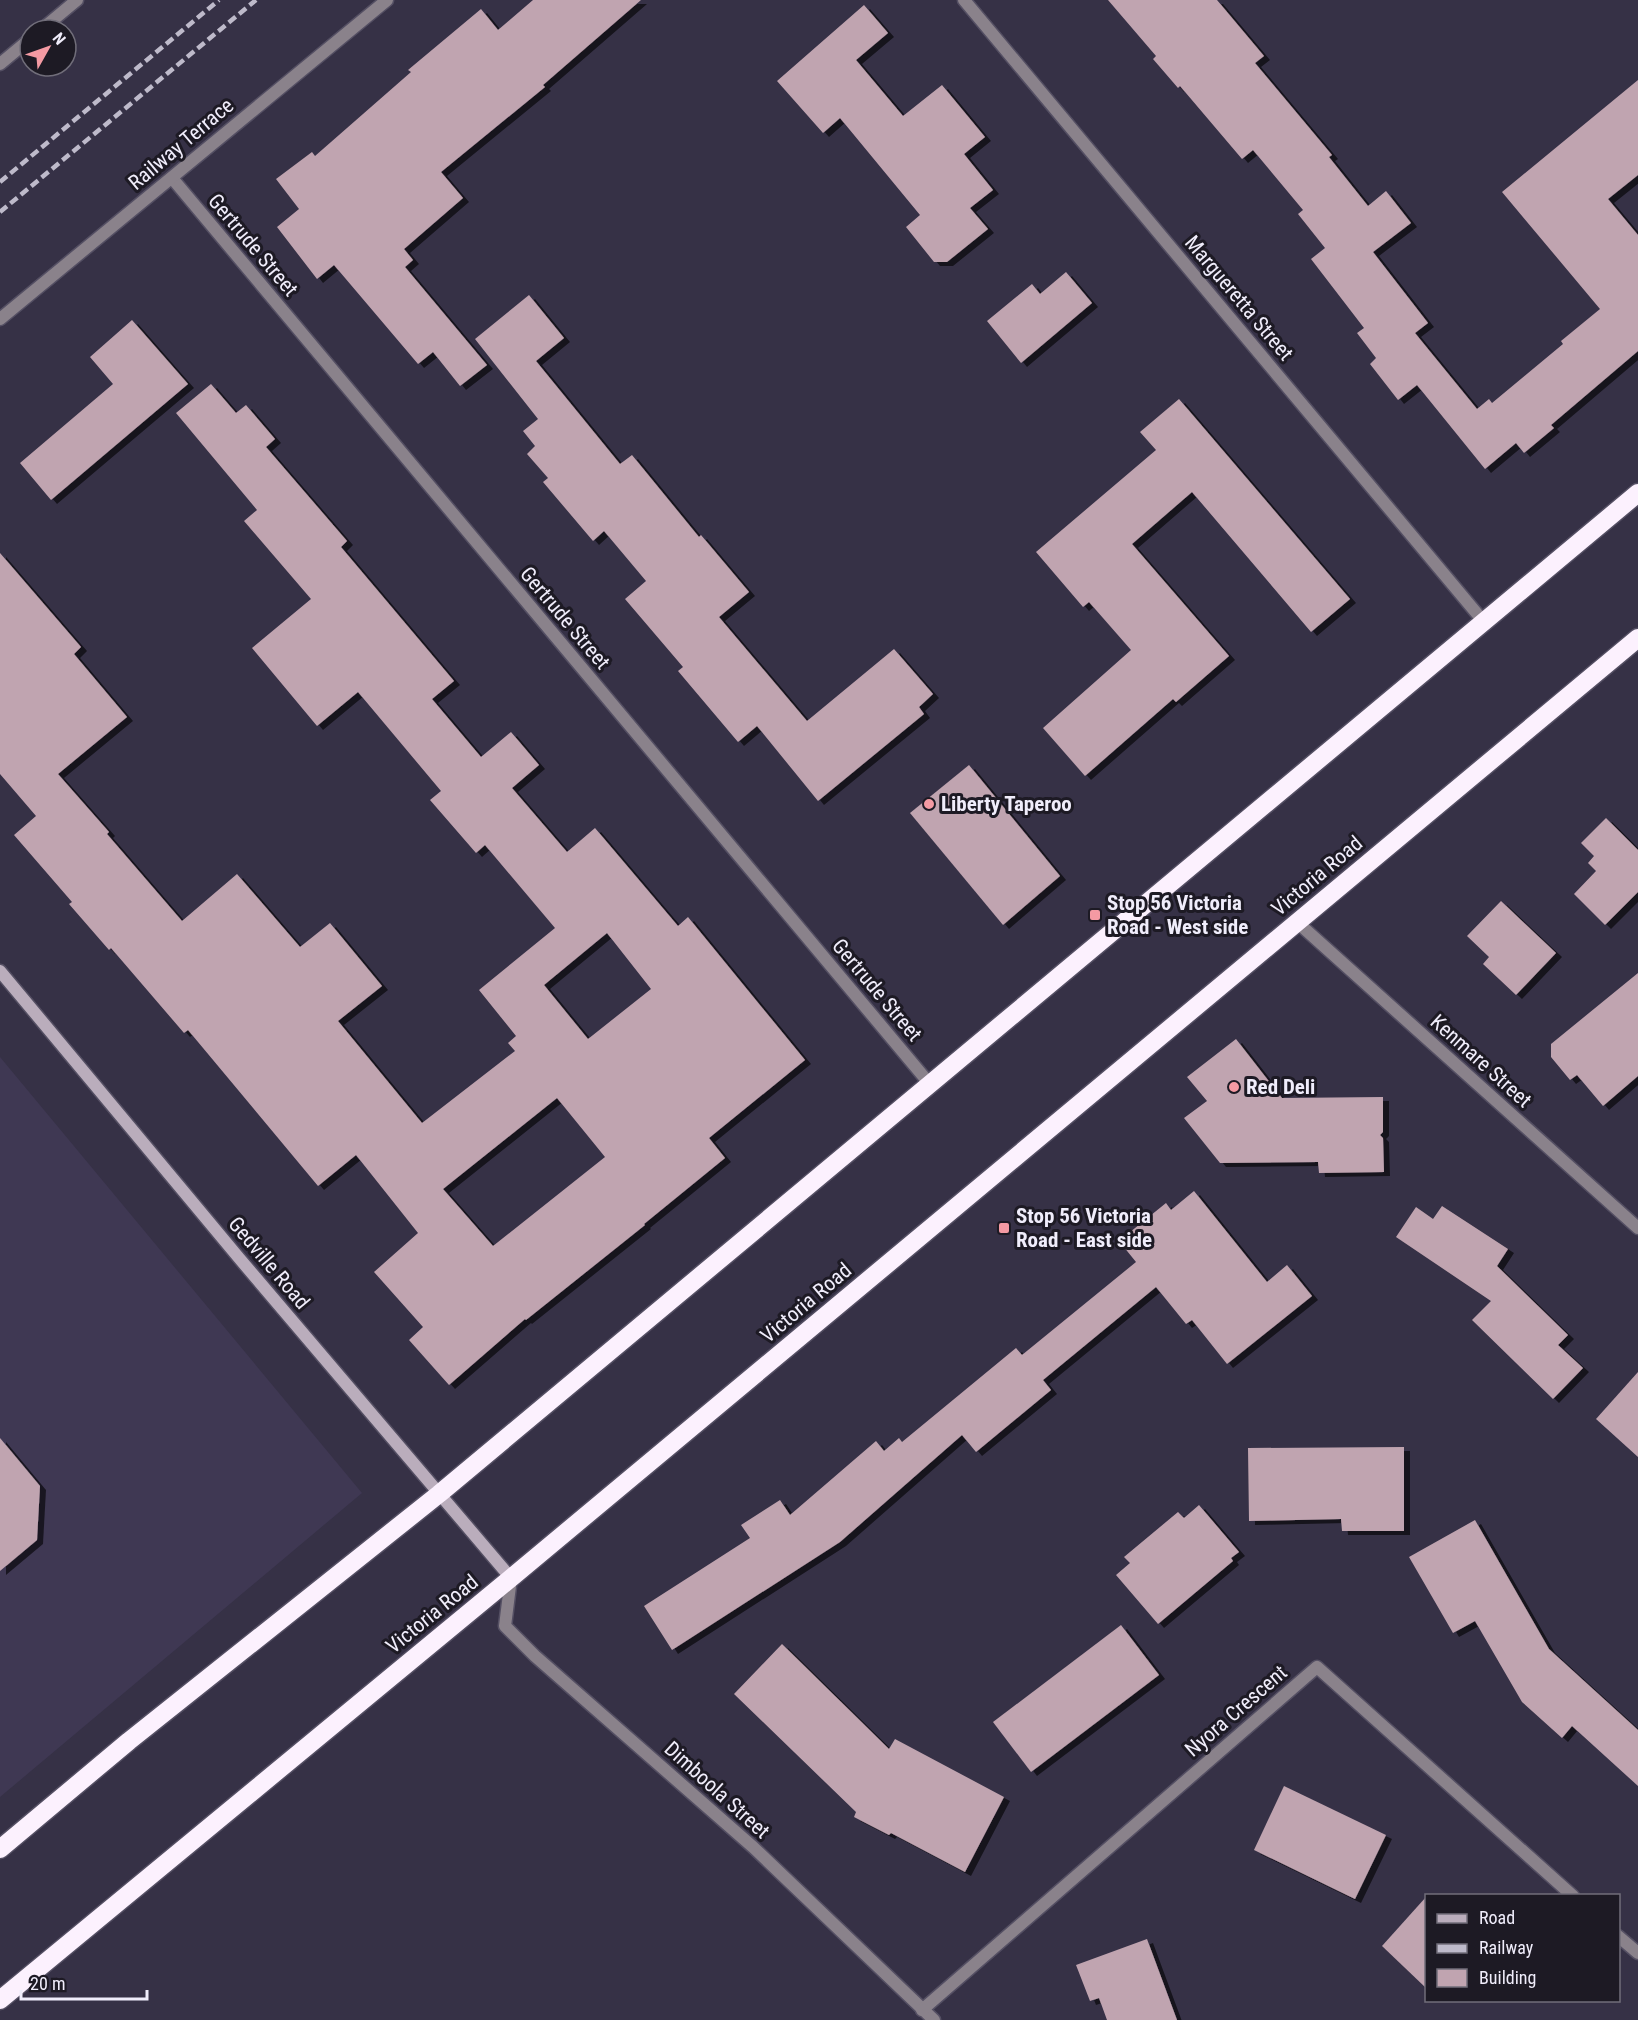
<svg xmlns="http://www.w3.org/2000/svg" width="1638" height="2020" viewBox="0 0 1638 2020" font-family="'Roboto Condensed',sans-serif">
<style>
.built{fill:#3f3853}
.building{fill:#c0a4b0;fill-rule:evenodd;filter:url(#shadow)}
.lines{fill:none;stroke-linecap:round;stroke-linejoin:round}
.street-casing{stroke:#544f63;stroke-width:15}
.secondary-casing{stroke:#544f63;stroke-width:15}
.highway-casing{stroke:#544f63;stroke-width:21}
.street{stroke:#8a828b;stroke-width:12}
.secondary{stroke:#baadbc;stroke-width:12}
.highway{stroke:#fcf1fe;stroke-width:18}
.rail{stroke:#bebaca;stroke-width:4.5;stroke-dasharray:9 4.5;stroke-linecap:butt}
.poi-dot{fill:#f49aa3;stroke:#1d1a24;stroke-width:2}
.labels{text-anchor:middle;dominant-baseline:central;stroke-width:6;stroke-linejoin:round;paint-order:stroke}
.street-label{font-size:21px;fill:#f0edfb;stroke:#1d1a24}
.poi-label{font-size:21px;font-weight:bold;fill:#f0edfb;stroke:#1d1a24;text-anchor:start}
</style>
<defs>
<filter id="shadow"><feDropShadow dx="6" dy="4" stdDeviation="0" flood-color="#0009"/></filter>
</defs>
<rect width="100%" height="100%" fill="#363146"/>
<!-- built -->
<path class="built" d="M 0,1057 L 362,1493 L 0,1797 Z"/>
<!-- building -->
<g class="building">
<path d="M 533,0 L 641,0 L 543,85 L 545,87 L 441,172 L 463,198 L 404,249 L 413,260 L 405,267 L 487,365 L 460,386 L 433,352 L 418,364 L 334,265 L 317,279 L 277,227 L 299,209 L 276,179 L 312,152 L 315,156 L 411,72 L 408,70 L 481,9 L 498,30 Z"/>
<path d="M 1108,0 L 1217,0 L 1264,56 L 1255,63 L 1332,155 L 1329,157 L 1368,206 L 1386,191 L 1411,223 L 1373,252 L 1428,323 L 1415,333 L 1477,409 L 1489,399 L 1492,403 L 1563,344 L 1561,341 L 1600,309 L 1502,192 L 1638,80 L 1638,175 L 1608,199 L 1638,235 L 1638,351 L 1551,425 L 1554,428 L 1524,453 L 1516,443 L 1485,469 L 1417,385 L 1398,400 L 1370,364 L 1376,358 L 1357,333 L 1364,328 L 1311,259 L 1325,248 L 1298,214 L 1303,210 L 1253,150 L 1242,159 L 1180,86 L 1178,88 L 1153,59 L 1156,56 Z"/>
<path d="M 864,5 L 888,33 L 856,60 L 903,116 L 942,85 L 985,137 L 964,154 L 993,190 L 970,208 L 988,229 L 947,262 L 934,262 L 906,227 L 920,215 L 840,118 L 823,133 L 777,81 Z"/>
<path d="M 1066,272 L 1092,303 L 1021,363 L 987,321 L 1032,284 L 1040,294 Z"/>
<path d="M 529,295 L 564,338 L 536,361 L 620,464 L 632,455 L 699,537 L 701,535 L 749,592 L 719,617 L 807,721 L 894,649 L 933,694 L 919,707 L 924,714 L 818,801 L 757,726 L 738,742 L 678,671 L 683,667 L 625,599 L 646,581 L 604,531 L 593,541 L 543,482 L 548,478 L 527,454 L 535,446 L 523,431 L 538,419 L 475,339 Z"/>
<path d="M 132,320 L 188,384 L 51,500 L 20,463 L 113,384 L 90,357 Z"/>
<path d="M 211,384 L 236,413 L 246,405 L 275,439 L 266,447 L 347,541 L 341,547 L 454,681 L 432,699 L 481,757 L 511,732 L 539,765 L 512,788 L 567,852 L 595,828 L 678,926 L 688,917 L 805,1060 L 709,1138 L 725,1158 L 644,1224 L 645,1225 L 526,1320 L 525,1319 L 449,1385 L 409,1340 L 423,1327 L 374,1272 L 418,1233 L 356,1155 L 318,1186 L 188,1030 L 184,1033 L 111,948 L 109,950 L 69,904 L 72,902 L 14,835 L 36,816 L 0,774 L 0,553 L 81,647 L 74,654 L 127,717 L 58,774 L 109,832 L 107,834 L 182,921 L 237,874 L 300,947 L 330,923 L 382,986 L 338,1021 L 422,1123 L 515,1051 L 508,1043 L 516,1036 L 479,990 L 555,928 L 485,845 L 476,853 L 430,800 L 441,791 L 358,692 L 317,726 L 252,648 L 311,599 L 244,521 L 257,510 L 176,413 ZM 607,933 L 651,989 L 588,1039 L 544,985 ZM 557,1098 L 605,1157 L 493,1246 L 443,1189 Z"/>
<path d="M 1179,399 L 1350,599 L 1311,632 L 1192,492 L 1132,544 L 1229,656 L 1176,702 L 1173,699 L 1085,776 L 1043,728 L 1131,650 L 1089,602 L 1083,607 L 1036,552 L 1156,450 L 1140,432 Z"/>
<path d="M 969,765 L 1060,876 L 1003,925 L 910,813 Z"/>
<path d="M 1606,818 L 1638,850 L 1638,892 L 1605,925 L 1574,894 L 1596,871 L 1588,863 L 1594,856 L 1581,843 Z"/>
<path d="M 1501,901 L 1556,953 L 1516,995 L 1483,964 L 1489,957 L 1467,936 Z"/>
<path d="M 1638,973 L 1638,1076 L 1603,1106 L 1577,1075 L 1570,1080 L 1551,1057 L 1551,1044 Z"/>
<path d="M 1236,1039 L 1282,1098 L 1383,1097 L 1383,1132 L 1380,1135 L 1383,1138 L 1384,1172 L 1319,1173 L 1318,1162 L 1220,1163 L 1184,1118 L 1207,1101 L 1187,1077 Z"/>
<path d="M 1194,1191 L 1267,1282 L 1287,1265 L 1312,1296 L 1227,1364 L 1192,1320 L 1186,1324 L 1156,1287 L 1043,1380 L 1051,1390 L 976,1452 L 962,1435 L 840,1542 L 672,1650 L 644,1606 L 750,1538 L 741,1525 L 780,1500 L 790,1515 L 876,1441 L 884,1451 L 899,1438 L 902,1442 L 1016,1348 L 1022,1355 L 1136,1262 L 1119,1241 L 1166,1203 L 1171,1210 Z"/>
<path d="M 1442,1206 L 1508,1249 L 1497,1266 L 1568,1335 L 1558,1345 L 1583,1368 L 1553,1399 L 1472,1320 L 1491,1301 L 1396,1237 L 1416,1207 L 1433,1219 Z"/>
<path d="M 1638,1372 L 1638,1457 L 1596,1419 Z"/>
<path d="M 0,1438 L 40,1486 L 37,1540 L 0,1571 Z"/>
<path d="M 1404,1447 L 1404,1531 L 1342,1531 L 1341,1519 L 1249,1521 L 1248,1448 Z"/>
<path d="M 1199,1505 L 1239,1552 L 1231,1558 L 1233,1561 L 1158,1624 L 1116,1575 L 1130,1563 L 1124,1557 L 1178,1512 L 1184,1518 Z"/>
<path d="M 1475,1520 L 1549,1649 L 1638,1730 L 1638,1786 L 1572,1726 L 1562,1738 L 1522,1702 L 1475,1621 L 1453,1633 L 1409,1557 Z"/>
<path d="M 1121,1625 L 1159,1675 L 1031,1772 L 993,1722 Z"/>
<path d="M 782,1644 L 889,1749 L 895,1739 L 1004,1797 L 965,1872 L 891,1833 L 889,1835 L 854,1817 L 856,1812 L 734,1694 Z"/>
<path d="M 1284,1786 L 1386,1835 L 1355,1899 L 1254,1850 Z"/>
<path d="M 1426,1897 L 1426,1988 L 1382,1946 Z"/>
<path d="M 1147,1939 L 1177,2020 L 1107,2020 L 1099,1998 L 1090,2001 L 1076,1965 Z"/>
</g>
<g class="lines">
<defs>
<g id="street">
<path d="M 964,0 L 1484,622"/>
<path d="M 41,30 L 77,0"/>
<path d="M 0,64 L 30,39"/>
<path d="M 172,178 L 929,1083"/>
<path d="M 0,319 L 387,0"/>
<path d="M 1297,922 L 1638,1228"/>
<path d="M 511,1578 L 505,1626 L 535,1656 L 753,1847 L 934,2020"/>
<path d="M 1618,1936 L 1638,1953"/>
<path d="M 922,2010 L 1317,1667 L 1573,1896"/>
</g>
<path id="secondary" d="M 0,971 L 239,1258 L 511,1578"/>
<g id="highway">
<path d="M 0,1849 L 129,1741 L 439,1494 L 1638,493"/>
<path d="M 0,2000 L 511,1578 L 1638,638"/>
</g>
</defs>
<!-- street casing -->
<use href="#street" class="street-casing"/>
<!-- secondary casing -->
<use href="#secondary" class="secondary-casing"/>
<!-- highway casing -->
<use href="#highway" class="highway-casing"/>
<!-- street -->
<use href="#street" class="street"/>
<!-- secondary -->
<use href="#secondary" class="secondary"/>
<!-- highway -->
<use href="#highway" class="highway"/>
<!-- rail -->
<g class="rail">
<path d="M 0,182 L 219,0"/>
<path d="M 0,212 L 256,0"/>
</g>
</g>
<!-- markers -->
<g class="poi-dot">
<circle cx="929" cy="804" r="6"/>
<rect x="1089" y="909" width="12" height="12" rx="3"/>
<circle cx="1234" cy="1087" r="6"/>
<rect x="998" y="1222" width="12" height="12" rx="3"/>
</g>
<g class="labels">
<!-- street labels -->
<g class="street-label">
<text transform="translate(181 144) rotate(-40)">Railway Terrace</text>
<text transform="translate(253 245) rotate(50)">Gertrude Street</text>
<text transform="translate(1239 298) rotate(50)">Margueretta Street</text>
<text transform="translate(565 618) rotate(50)">Gertrude Street</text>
<text transform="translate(1317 876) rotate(-40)">Victoria Road</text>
<text transform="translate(877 990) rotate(50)">Gertrude Street</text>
<text transform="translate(1481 1061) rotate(42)">Kenmare Street</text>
<text transform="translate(269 1263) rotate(50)">Gedville Road</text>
<text transform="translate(806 1303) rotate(-40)">Victoria Road</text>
<text transform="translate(432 1614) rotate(-39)">Victoria Road</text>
<text transform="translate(1236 1711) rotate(-41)">Nyora Crescent</text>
<text transform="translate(717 1790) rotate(42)">Dimboola Street</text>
</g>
<!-- poi labels -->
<g class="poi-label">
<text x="941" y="804">Liberty Taperoo</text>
<text x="1107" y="903">Stop 56 Victoria<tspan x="1107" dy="24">Road - West side</tspan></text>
<text x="1246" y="1087">Red Deli</text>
<text x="1016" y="1216">Stop 56 Victoria<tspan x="1016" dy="24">Road - East side</tspan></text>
</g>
</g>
<!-- legend -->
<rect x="1425" y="1894" width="195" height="108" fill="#1d1a24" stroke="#716e7a" stroke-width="1.5"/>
<rect x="1437" y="1914" width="30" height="9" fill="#baadbc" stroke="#716e7a" stroke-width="1.5"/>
<text x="1479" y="1924" font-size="18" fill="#f0edfb">Road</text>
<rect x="1437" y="1944" width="30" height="9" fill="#bebaca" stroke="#716e7a" stroke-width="1.5"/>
<text x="1479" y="1954" font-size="18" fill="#f0edfb">Railway</text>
<rect x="1437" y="1969" width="30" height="18" fill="#c0a4b0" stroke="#716e7a" stroke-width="1.5"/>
<text x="1479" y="1984" font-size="18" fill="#f0edfb">Building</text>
<!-- north arrow -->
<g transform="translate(48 48) rotate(50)"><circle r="28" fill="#1d1a24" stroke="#716e7a" stroke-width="1.5"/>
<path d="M0-4.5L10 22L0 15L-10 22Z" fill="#f49aa3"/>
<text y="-9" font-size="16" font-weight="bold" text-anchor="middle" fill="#f0edfb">N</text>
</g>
<!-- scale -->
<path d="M21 1990v9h126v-9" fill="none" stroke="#f0edfb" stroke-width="3"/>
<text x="30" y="1990" font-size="18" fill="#f0edfb" stroke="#1d1a24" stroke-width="4.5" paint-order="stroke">20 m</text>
</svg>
